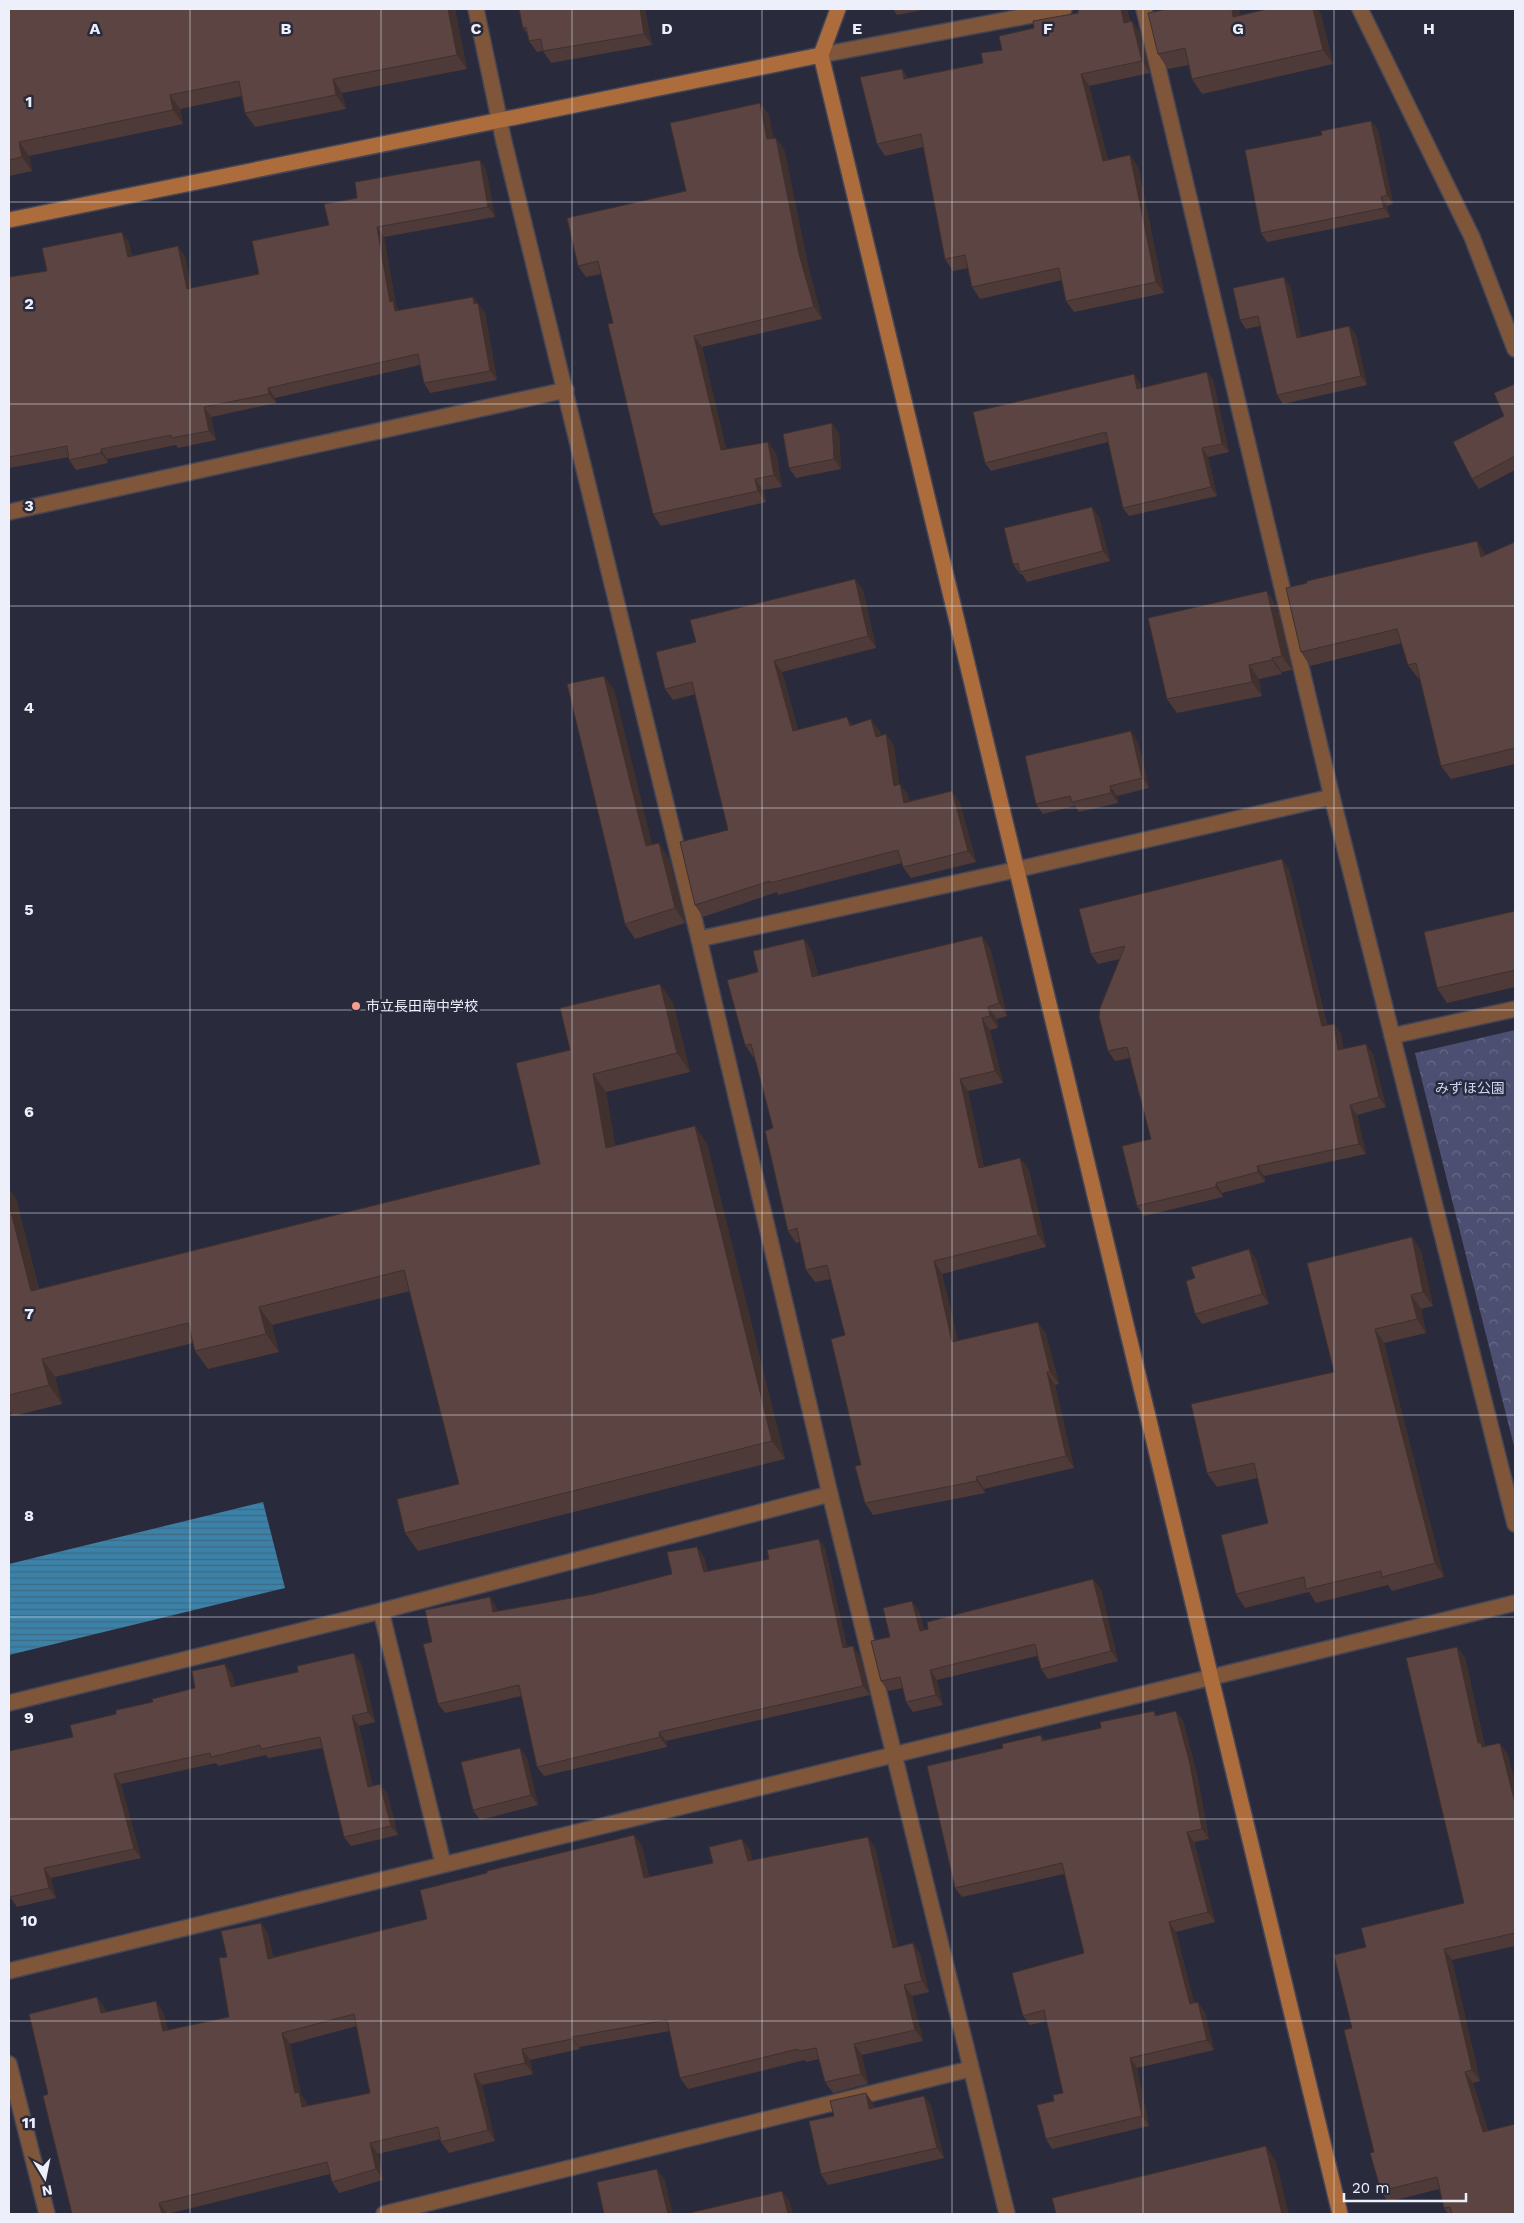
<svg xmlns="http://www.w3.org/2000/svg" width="1524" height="2223" viewBox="0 0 1524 2223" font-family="'Work Sans','Noto Sans JP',sans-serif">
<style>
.forest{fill:url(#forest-crowns)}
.water{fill:url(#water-rules)}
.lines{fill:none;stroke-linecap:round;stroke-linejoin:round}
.street-casing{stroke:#444657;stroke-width:18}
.secondary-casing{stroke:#444657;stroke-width:18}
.street{stroke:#7f5639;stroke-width:15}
.secondary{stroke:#ac6c3c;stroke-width:15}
.wall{fill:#4e3a38;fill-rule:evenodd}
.shaded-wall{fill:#40302e}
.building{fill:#5b4441;stroke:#40302e;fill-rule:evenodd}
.grid{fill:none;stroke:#edeffa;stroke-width:1;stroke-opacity:0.55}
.poi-dot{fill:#f49d8b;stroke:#292b3c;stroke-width:2}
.labels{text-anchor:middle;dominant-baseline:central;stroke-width:5;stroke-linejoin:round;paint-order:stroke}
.poi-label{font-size:14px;fill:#edeffa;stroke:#292b3c;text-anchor:start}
.park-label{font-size:14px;fill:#d1d6f9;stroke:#292b3c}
.grid-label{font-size:16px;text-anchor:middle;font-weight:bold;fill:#edeffa;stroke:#292b3c;stroke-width:5;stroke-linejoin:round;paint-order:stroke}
</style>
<defs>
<pattern id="forest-crowns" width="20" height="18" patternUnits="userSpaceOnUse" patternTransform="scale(1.25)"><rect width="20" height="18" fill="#4c4f72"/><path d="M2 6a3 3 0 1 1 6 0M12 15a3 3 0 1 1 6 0" fill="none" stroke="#666987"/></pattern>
<pattern id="water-rules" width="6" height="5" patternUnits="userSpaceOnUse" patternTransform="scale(1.25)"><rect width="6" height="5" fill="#3b81a8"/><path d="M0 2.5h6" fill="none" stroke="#406a83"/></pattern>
</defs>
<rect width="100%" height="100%" fill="#292b3c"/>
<!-- forest -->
<path class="forest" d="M 1515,1030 L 1515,1450 L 1415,1053 Z"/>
<!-- water -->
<path class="water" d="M 263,1502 L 285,1588 L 9,1655 L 9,1564 Z"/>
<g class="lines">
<defs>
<g id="street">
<path d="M 476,9 L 504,142 L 699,939 L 830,1494 L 1007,2214"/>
<path d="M 1144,9 L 1332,797 L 1515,1524"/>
<path d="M 1360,9 L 1472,237 L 1515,349"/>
<path d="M 821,55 L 1064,9"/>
<path d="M 9,512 L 566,390"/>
<path d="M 699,939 L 1019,869 L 1332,797"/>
<path d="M 1392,1036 L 1515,1009"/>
<path d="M 381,1611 L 443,1863"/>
<path d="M 9,1703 L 381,1611 L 830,1494"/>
<path d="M 9,1971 C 510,1846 1014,1728 1515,1603"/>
<path d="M 9,2064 L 47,2214"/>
<path d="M 384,2214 L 970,2069"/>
</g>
<g id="secondary">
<path d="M 838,9 L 821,55 C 998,774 1164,1495 1340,2214"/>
<path d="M 9,220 L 821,55"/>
</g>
</defs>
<!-- street casing -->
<use href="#street" class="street-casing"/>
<!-- secondary casing -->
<use href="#secondary" class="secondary-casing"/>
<!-- street -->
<use href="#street" class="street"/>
<!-- secondary -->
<use href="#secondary" class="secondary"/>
</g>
<!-- wall -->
<g class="wall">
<path d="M 9,9 L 455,9 L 467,69 L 342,93 L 346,109 L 255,127 L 245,113 L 242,96 L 180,109 L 183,124 L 29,156 L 32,171 L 9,176 Z"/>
<path d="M 645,9 L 652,45 L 551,63 L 543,51 L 537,52 L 529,41 L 528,35 L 523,28 Z"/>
<path d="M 893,9 L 928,9 L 897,15 Z"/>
<path d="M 1078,9 L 1127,9 L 1130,21 L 1140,32 L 1150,73 L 1089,86 L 1108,160 L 1130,155 L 1138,167 L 1164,293 L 1074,312 L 1066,301 L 1062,280 L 980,299 L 972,287 L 968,268 L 953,271 L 945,259 L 923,147 L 885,156 L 877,144 L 902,69 L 908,78 L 983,63 L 1034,28 L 1078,13 Z"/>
<path d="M 1167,9 L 1238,9 L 1240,15 L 1321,14 L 1333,64 L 1202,94 L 1192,79 L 1189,65 L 1168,69 L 1158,54 Z"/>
<path d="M 760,103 L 769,115 L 773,138 L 784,149 L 808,265 L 822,319 L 702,347 L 726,449 L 776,453 L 782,487 L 763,490 L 766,502 L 661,526 L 653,514 L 613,323 L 601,274 L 586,277 L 578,266 L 686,191 Z"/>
<path d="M 1371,121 L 1378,130 L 1393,204 L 1387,206 L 1390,217 L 1267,242 L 1261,233 L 1322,135 Z"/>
<path d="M 480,160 L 486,170 L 495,217 L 384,237 L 396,306 L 399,311 L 473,297 L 485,313 L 497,380 L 430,393 L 424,383 L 420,365 L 275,398 L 276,403 L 211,417 L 216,440 L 178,448 L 176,445 L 107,459 L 108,463 L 76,470 L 69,460 L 69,457 L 9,468 L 9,277 L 47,271 L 129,242 L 132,256 L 185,256 L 191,288 L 259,274 L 329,225 L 357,198 Z"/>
<path d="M 1290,286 L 1301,337 L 1349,326 L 1356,335 L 1367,385 L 1283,404 L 1277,395 L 1260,326 L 1246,329 L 1240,320 Z"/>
<path d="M 1207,372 L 1213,380 L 1229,452 L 1208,457 L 1217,496 L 1129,516 L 1123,508 L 1108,442 L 991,471 L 985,463 L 1140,383 L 1141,388 Z"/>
<path d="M 1515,384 L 1515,470 L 1479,489 L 1472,479 L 1504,416 Z"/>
<path d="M 839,433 L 841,469 L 796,478 L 789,468 Z"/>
<path d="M 1099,517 L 1110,561 L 1027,582 L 1022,574 L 1020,574 L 1013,564 Z"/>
<path d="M 1515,542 L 1515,764 L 1451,779 L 1441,766 L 1420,678 L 1418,678 L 1408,665 L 1402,643 L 1310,666 L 1301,652 L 1486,555 Z"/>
<path d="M 863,590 L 876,648 L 782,672 L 798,730 L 852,725 L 879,730 L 881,736 L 886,734 L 894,746 L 899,784 L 908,795 L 909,801 L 952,791 L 960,803 L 976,862 L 911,878 L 903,867 L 902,863 L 778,895 L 777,892 L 703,917 L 695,905 L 728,830 L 696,694 L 673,700 L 665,689 Z"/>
<path d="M 1267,591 L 1277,606 L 1292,670 L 1282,672 L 1282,674 L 1259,679 L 1262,696 L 1177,713 L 1167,699 Z"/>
<path d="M 614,690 L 652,845 L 669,858 L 685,923 L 635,939 L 625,924 Z"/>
<path d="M 1138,742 L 1149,788 L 1117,796 L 1118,803 L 1079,812 L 1075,806 L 1043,814 L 1036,804 Z"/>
<path d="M 1289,869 L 1327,1025 L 1334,1024 L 1341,1034 L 1343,1049 L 1373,1054 L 1386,1107 L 1357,1115 L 1366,1154 L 1264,1176 L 1265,1182 L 1222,1193 L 1223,1197 L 1144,1216 L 1137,1206 L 1151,1139 L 1130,1058 L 1115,1061 L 1108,1051 L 1120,959 L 1098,964 L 1091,954 Z"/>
<path d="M 1515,911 L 1515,987 L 1447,1003 L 1437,988 Z"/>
<path d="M 804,939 L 812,952 L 818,975 L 990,948 L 1007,1016 L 997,1019 L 998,1028 L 990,1030 L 1003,1083 L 968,1091 L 984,1167 L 1020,1158 L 1029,1170 L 1046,1247 L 942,1274 L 958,1341 L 1046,1334 L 1059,1384 L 1055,1385 L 1074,1468 L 984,1489 L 985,1493 L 873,1515 L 865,1503 L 861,1465 L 845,1335 L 831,1279 L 815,1282 L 806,1270 L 800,1242 L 796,1243 L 788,1231 L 773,1128 L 755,1057 L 753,1057 L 745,1045 L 758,972 Z"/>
<path d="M 660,984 L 673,1003 L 690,1072 L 606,1092 L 615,1146 L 695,1126 L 707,1144 L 785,1459 L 418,1551 L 405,1533 L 459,1484 L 410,1291 L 272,1325 L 279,1352 L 208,1369 L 195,1351 L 193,1343 L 55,1377 L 62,1404 L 13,1416 L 9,1410 L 9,1189 L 16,1199 L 39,1289 L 540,1164 L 570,1050 Z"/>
<path d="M 1412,1237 L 1421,1251 L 1433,1306 L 1421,1309 L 1426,1333 L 1384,1343 L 1444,1577 L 1392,1591 L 1388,1585 L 1316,1603 L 1309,1592 L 1245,1608 L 1236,1594 L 1268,1523 L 1258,1478 L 1217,1487 L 1207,1473 L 1334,1372 Z"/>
<path d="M 1256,1259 L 1269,1304 L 1202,1324 L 1195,1314 Z"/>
<path d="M 697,1547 L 704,1557 L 708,1572 L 825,1548 L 847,1648 L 860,1656 L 870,1695 L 666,1741 L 667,1747 L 544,1776 L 537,1767 L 522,1696 L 445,1713 L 438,1704 L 432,1642 L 496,1606 L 497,1611 L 594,1594 L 672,1574 Z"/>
<path d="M 1101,1589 L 1118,1661 L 1048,1679 L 1041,1669 L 1037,1656 L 937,1680 L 943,1705 L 913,1712 L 906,1702 L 903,1688 L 888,1691 L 881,1681 L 890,1637 L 919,1611 L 924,1630 Z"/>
<path d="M 1457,1647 L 1465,1658 L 1485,1747 L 1508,1755 L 1515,1782 L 1515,1946 L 1452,1960 L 1480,2081 L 1473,2083 L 1488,2131 L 1515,2214 L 1448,2214 L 1444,2208 L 1439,2189 L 1388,2202 L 1381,2191 L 1352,2028 L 1366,1947 L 1464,1903 Z"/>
<path d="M 361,1663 L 375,1722 L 359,1726 L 372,1786 L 387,1793 L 398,1835 L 351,1846 L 344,1837 L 322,1748 L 268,1758 L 266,1755 L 218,1766 L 216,1763 L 121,1784 L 141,1858 L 51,1878 L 56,1898 L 17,1907 L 10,1897 L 73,1737 L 116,1714 L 195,1688 L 225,1664 L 232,1674 L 235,1686 Z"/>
<path d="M 1154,1711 L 1157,1716 L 1183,1721 L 1197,1774 L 1209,1839 L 1194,1842 L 1215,1922 L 1176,1932 L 1194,2003 L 1205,2012 L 1214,2050 L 1137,2068 L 1149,2126 L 1052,2149 L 1046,2139 L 1054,2101 L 1063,2093 L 1047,2021 L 1030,2025 L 1023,2016 L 1084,1953 L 1064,1874 L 962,1897 L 955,1888 L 1041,1735 L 1044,1740 L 1101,1728 Z"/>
<path d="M 527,1758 L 538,1805 L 480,1820 L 473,1810 Z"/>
<path d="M 634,1835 L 642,1846 L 649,1877 L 713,1863 L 750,1850 L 752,1860 L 868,1837 L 875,1848 L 898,1947 L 913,1943 L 920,1954 L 929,1992 L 912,1996 L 923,2041 L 862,2055 L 868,2084 L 833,2093 L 825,2082 L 819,2059 L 806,2062 L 805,2060 L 688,2089 L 680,2078 L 670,2031 L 579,2047 L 580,2049 L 530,2060 L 533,2074 L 482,2085 L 495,2141 L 449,2153 L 441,2142 L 441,2139 L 378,2154 L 383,2180 L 339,2193 L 332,2182 L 330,2174 L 167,2214 L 72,2214 L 48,2094 L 105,2008 L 106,2012 L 163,2012 L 168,2030 L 229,2017 L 227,1957 L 261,1923 L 268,1934 L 273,1957 L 427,1919 ZM 357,2026 L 370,2093 L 307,2106 L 307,2103 L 301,2095 L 290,2044 Z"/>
<path d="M 924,2096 L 931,2106 L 944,2158 L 828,2185 L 821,2174 L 834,2116 L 873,2103 L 874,2108 Z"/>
</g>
<!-- shaded-wall -->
<g class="shaded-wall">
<path d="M 448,9 L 455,9 L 467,69 L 457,55 Z"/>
<path d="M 640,9 L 645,9 L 652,45 L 644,34 Z"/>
<path d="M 1121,9 L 1127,9 L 1132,34 L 1124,23 Z"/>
<path d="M 1232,9 L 1238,9 L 1239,10 L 1244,32 L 1233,17 Z"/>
<path d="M 1313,9 L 1318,9 L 1321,14 L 1333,64 L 1323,50 Z"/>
<path d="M 1132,21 L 1140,32 L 1150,73 L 1142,61 Z"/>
<path d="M 902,69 L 909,81 L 904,79 Z"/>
<path d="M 1081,74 L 1089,86 L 1111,173 L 1103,161 Z"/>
<path d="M 333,79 L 342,93 L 346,109 L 336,95 Z"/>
<path d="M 170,95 L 180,109 L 183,124 L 173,110 Z"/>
<path d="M 760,103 L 769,115 L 776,151 L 767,139 Z"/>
<path d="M 1371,121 L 1378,130 L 1393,204 L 1387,195 Z"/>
<path d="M 776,138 L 784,149 L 808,265 L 822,319 L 814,307 L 799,254 Z"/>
<path d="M 19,142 L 29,156 L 32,171 L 22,157 Z"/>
<path d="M 1130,155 L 1138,167 L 1164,293 L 1156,282 Z"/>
<path d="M 480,160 L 486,170 L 495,217 L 488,207 Z"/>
<path d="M 1381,197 L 1387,206 L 1390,217 L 1384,208 Z"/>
<path d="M 377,227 L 384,237 L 396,306 L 399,311 L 395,311 L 390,302 Z"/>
<path d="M 122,232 L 129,242 L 134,266 L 128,257 Z"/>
<path d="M 178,246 L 185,256 L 194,298 L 187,289 Z"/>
<path d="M 1284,277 L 1290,286 L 1303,347 L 1297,338 Z"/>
<path d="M 473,297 L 485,313 L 497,380 L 490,371 Z"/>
<path d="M 1349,326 L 1356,335 L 1367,385 L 1361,376 Z"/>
<path d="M 694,336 L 702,347 L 729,461 L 721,450 Z"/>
<path d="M 1207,372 L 1213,380 L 1229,452 L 1222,444 Z"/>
<path d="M 1134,374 L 1140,383 L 1143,398 L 1137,389 Z"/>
<path d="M 268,388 L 275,398 L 276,403 L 269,394 Z"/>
<path d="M 204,407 L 211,417 L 216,440 L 209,431 Z"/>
<path d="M 832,423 L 839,433 L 841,469 L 834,459 Z"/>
<path d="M 768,442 L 776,453 L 782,487 L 774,475 Z"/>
<path d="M 1202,448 L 1208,457 L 1217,496 L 1211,487 Z"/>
<path d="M 101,449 L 107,459 L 108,463 L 101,453 Z"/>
<path d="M 755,479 L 763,490 L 766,502 L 758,491 Z"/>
<path d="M 1092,507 L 1099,517 L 1110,561 L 1103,551 Z"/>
<path d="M 1477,541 L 1486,555 L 1481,557 Z"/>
<path d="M 855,579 L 863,590 L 876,648 L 868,636 Z"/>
<path d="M 1267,591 L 1277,606 L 1292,670 L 1282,656 Z"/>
<path d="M 1272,658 L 1282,672 L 1282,674 L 1272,660 Z"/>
<path d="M 774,661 L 782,672 L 801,743 L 793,731 Z"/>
<path d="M 1249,665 L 1259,679 L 1262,696 L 1252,682 Z"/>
<path d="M 604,676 L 614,690 L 656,861 L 646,846 Z"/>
<path d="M 847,717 L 855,728 L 850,726 Z"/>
<path d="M 871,719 L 879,730 L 884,748 L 876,737 Z"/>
<path d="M 1131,731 L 1138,742 L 1149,788 L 1142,778 Z"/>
<path d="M 886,734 L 894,746 L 901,797 L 894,786 Z"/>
<path d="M 900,784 L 908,795 L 912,814 L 904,803 Z"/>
<path d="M 1110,786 L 1117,796 L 1118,803 L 1111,793 Z"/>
<path d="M 952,791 L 960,803 L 976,862 L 968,851 Z"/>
<path d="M 659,843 L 669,858 L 685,923 L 675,908 Z"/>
<path d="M 1282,859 L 1289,869 L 1329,1036 L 1322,1026 Z"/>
<path d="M 982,936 L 990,948 L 1007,1016 L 999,1003 Z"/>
<path d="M 804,939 L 812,952 L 821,989 L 812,977 Z"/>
<path d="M 660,984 L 673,1003 L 690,1072 L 677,1053 Z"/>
<path d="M 988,1007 L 997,1019 L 998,1028 L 990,1016 Z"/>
<path d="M 982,1018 L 990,1030 L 1003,1083 L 995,1071 Z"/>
<path d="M 1334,1024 L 1341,1034 L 1345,1059 L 1338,1050 Z"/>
<path d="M 1366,1044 L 1373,1054 L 1386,1107 L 1379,1097 Z"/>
<path d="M 593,1074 L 606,1092 L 619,1166 L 606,1148 Z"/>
<path d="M 960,1079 L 968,1091 L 987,1180 L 979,1168 Z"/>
<path d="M 1350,1105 L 1357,1115 L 1366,1154 L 1359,1144 Z"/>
<path d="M 695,1126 L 707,1144 L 785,1459 L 772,1441 Z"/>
<path d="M 1020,1158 L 1029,1170 L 1046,1247 L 1038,1235 Z"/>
<path d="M 1257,1166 L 1264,1176 L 1265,1182 L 1258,1172 Z"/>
<path d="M 1216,1183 L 1222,1193 L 1223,1197 L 1216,1187 Z"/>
<path d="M 9,1189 L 16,1199 L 44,1310 L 31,1291 L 9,1204 Z"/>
<path d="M 1412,1237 L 1421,1251 L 1433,1306 L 1423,1292 Z"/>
<path d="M 1249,1249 L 1256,1259 L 1269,1304 L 1262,1294 Z"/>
<path d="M 934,1261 L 942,1274 L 961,1355 L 952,1342 Z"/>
<path d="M 1411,1295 L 1421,1309 L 1426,1333 L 1417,1319 Z"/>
<path d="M 259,1307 L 272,1325 L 279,1352 L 266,1334 Z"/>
<path d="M 1038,1322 L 1046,1334 L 1059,1384 L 1050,1372 Z"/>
<path d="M 1375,1329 L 1384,1343 L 1444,1577 L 1435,1563 Z"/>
<path d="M 42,1359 L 55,1377 L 62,1404 L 49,1385 Z"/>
<path d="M 1047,1372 L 1055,1385 L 1074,1468 L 1066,1456 Z"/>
<path d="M 976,1477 L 984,1489 L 985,1493 L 977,1481 Z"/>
<path d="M 819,1539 L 825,1548 L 849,1658 L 843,1648 Z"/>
<path d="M 697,1547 L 704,1557 L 711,1582 L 704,1572 Z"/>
<path d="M 1093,1579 L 1101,1589 L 1118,1661 L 1111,1651 Z"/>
<path d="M 490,1597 L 496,1606 L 499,1621 L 493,1612 Z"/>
<path d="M 912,1601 L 919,1611 L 927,1641 L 920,1631 Z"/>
<path d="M 853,1646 L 860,1656 L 870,1695 L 863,1686 Z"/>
<path d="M 1457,1647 L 1465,1658 L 1485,1749 L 1490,1759 L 1478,1743 Z"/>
<path d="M 354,1653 L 361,1663 L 375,1722 L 368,1712 Z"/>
<path d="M 225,1664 L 232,1674 L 237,1697 L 231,1687 Z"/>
<path d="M 930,1670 L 937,1680 L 943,1705 L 936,1695 Z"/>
<path d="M 1176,1711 L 1183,1721 L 1197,1774 L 1209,1839 L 1202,1829 Z"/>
<path d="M 352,1716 L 359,1726 L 375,1796 L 368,1787 Z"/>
<path d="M 659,1732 L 666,1741 L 667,1747 L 660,1737 Z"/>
<path d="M 1500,1743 L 1508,1755 L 1515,1782 L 1515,1803 Z"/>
<path d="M 520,1748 L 527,1758 L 538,1805 L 531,1795 Z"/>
<path d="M 114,1774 L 121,1784 L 141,1858 L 134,1849 Z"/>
<path d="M 380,1784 L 387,1793 L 398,1835 L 391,1826 Z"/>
<path d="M 1187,1832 L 1194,1842 L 1215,1922 L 1208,1912 Z"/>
<path d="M 634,1835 L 642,1846 L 651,1889 L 644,1878 Z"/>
<path d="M 868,1837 L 875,1848 L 901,1959 L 893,1948 Z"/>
<path d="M 742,1839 L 750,1850 L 755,1872 L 748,1861 Z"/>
<path d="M 44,1868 L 51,1878 L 56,1898 L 49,1888 Z"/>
<path d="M 1169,1922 L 1176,1932 L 1197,2014 L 1190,2004 Z"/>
<path d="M 261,1923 L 268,1934 L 275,1969 L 268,1959 Z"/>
<path d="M 913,1943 L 920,1954 L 929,1992 L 922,1981 Z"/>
<path d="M 1444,1949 L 1452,1960 L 1480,2081 L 1472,2070 Z"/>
<path d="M 904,1985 L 912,1996 L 923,2041 L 915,2030 Z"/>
<path d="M 97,1997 L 105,2008 L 109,2024 L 101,2013 Z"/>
<path d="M 156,2001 L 163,2012 L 171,2042 L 163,2031 Z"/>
<path d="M 1198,2002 L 1205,2012 L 1214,2050 L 1207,2040 Z"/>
<path d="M 282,2033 L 290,2044 L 301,2095 L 307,2103 L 310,2117 L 302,2107 L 295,2093 Z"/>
<path d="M 572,2037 L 579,2047 L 580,2049 L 572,2039 Z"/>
<path d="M 854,2044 L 862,2055 L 868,2084 L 861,2074 Z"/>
<path d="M 522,2049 L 530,2060 L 533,2074 L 525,2063 Z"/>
<path d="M 1130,2058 L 1137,2068 L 1149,2126 L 1142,2116 Z"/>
<path d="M 1465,2072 L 1473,2083 L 1491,2143 L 1483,2132 Z"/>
<path d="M 474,2074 L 482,2085 L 495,2141 L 488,2130 Z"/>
<path d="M 866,2093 L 873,2103 L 876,2119 L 869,2109 Z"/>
<path d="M 924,2096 L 931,2106 L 944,2158 L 937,2148 Z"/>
<path d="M 370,2143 L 378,2154 L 383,2180 L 376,2169 Z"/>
<path d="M 1266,2146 L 1276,2161 L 1289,2214 L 1282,2214 Z"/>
<path d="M 657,2169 L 665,2180 L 673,2214 L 668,2214 Z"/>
<path d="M 782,2191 L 790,2202 L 793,2214 L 788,2214 Z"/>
<path d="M 159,2203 L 167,2214 L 162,2214 Z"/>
</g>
<!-- building -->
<g class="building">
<path d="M 9,9 L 448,9 L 457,55 L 333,79 L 336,95 L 245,113 L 239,81 L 170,95 L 173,110 L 19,142 L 22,157 L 9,160 Z"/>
<path d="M 519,9 L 640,9 L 644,34 L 543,51 L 541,39 L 529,41 L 526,27 L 523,28 Z"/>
<path d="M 1078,9 L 1121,9 L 1124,23 L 1132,21 L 1142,61 L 1081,74 L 1103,161 L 1130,155 L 1156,282 L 1066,301 L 1059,268 L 972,287 L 965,255 L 945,259 L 921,134 L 877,144 L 860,77 L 902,69 L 904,79 L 983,63 L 981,53 L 1002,50 L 999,36 L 1034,28 L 1033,21 L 1078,13 Z"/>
<path d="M 1167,9 L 1232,9 L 1233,17 L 1268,9 L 1313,9 L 1323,50 L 1192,79 L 1185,48 L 1158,54 L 1148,13 Z"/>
<path d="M 760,103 L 767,139 L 776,138 L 799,254 L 814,307 L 694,336 L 721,450 L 768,442 L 774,475 L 755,479 L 758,491 L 653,514 L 608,324 L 613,323 L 598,261 L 578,266 L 567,218 L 686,191 L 670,123 Z"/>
<path d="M 1371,121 L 1387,195 L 1381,197 L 1384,208 L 1261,233 L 1245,150 L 1322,135 L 1321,131 Z"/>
<path d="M 480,160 L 488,207 L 377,227 L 390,302 L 393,301 L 395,311 L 473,297 L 474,304 L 478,303 L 490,371 L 424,383 L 418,354 L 268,388 L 269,394 L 204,407 L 209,431 L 171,438 L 171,435 L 101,449 L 101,453 L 69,460 L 67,446 L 9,457 L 9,277 L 47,271 L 42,248 L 122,232 L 128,257 L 178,246 L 187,289 L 259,274 L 252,241 L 329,225 L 324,204 L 357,198 L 355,182 Z"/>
<path d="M 1284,277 L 1297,338 L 1349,326 L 1361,376 L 1277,395 L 1258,316 L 1240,320 L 1233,288 Z"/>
<path d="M 1207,372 L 1222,444 L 1202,448 L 1211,487 L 1123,508 L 1106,432 L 985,463 L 973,412 L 1134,374 L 1137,389 Z"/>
<path d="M 1515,384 L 1515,456 L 1472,479 L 1453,442 L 1504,416 L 1494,393 Z"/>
<path d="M 832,423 L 834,459 L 789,468 L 783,434 Z"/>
<path d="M 1092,507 L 1103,551 L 1020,572 L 1018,563 L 1013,564 L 1004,528 Z"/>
<path d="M 1477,541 L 1481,557 L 1515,542 L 1515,748 L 1441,766 L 1416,663 L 1408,665 L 1397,629 L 1301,652 L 1286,588 L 1307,583 L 1307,581 Z"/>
<path d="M 855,579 L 868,636 L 774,661 L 793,731 L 847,717 L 850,726 L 871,719 L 876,737 L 886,734 L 894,786 L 900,784 L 904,803 L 952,791 L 968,851 L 903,867 L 898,850 L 770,883 L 770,881 L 695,905 L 680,842 L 728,830 L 692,682 L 665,689 L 656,652 L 696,642 L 690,620 Z"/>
<path d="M 1267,591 L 1282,656 L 1272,658 L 1272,660 L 1249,665 L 1252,682 L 1167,699 L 1148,618 Z"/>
<path d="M 604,676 L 646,846 L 659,843 L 675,908 L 625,924 L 567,684 Z"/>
<path d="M 1131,731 L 1142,778 L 1110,786 L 1111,793 L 1072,802 L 1070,796 L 1036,804 L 1025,756 Z"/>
<path d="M 1282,859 L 1322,1026 L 1334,1024 L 1338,1050 L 1366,1044 L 1379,1097 L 1350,1105 L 1359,1144 L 1257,1166 L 1258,1172 L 1216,1183 L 1216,1187 L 1137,1206 L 1122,1146 L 1151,1139 L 1127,1047 L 1108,1051 L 1099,1017 L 1100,1008 L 1125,946 L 1091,954 L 1079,909 Z"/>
<path d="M 1515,911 L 1515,970 L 1437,988 L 1424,932 Z"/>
<path d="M 982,936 L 999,1003 L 988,1007 L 990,1016 L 982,1018 L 995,1071 L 960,1079 L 979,1168 L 1020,1158 L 1038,1235 L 934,1261 L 952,1342 L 1038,1322 L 1050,1372 L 1047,1372 L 1066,1456 L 976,1477 L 977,1481 L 865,1503 L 855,1466 L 861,1465 L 831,1339 L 845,1335 L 827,1265 L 806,1270 L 797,1228 L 788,1231 L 765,1131 L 773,1128 L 751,1044 L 745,1045 L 727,980 L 758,972 L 753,951 L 804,939 L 812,977 Z"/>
<path d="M 660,984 L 677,1053 L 593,1074 L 606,1148 L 695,1126 L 772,1441 L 405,1533 L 397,1499 L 459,1484 L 404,1270 L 259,1307 L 266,1334 L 195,1351 L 188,1323 L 42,1359 L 49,1385 L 9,1395 L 9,1204 L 31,1291 L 540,1164 L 516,1063 L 570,1050 L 560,1008 Z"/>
<path d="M 1412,1237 L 1423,1292 L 1411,1295 L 1417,1319 L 1375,1329 L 1435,1563 L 1382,1577 L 1381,1571 L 1306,1589 L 1304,1577 L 1236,1594 L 1221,1535 L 1268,1523 L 1254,1463 L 1207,1473 L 1191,1404 L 1334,1372 L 1307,1263 Z"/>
<path d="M 1249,1249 L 1262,1294 L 1195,1314 L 1186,1281 L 1195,1278 L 1191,1267 Z"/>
<path d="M 819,1539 L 843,1648 L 853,1646 L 863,1686 L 659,1732 L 660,1737 L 537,1767 L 519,1685 L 438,1704 L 423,1644 L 432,1642 L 425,1610 L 490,1597 L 493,1612 L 594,1594 L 672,1574 L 667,1552 L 697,1547 L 704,1572 L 769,1559 L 767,1550 Z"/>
<path d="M 1093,1579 L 1111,1651 L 1041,1669 L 1035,1644 L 930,1670 L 936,1695 L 906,1702 L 900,1677 L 881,1681 L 871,1641 L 890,1637 L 883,1608 L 912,1601 L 920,1631 L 928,1629 L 927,1622 Z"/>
<path d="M 1457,1647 L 1478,1743 L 1481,1743 L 1482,1747 L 1500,1743 L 1515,1803 L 1515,1933 L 1444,1949 L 1472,2070 L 1465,2072 L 1483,2132 L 1515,2124 L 1515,2214 L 1452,2214 L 1450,2207 L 1444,2208 L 1437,2177 L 1381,2191 L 1370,2153 L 1374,2152 L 1344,2030 L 1352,2028 L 1334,1955 L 1366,1947 L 1361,1928 L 1464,1903 L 1406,1658 Z"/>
<path d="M 354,1653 L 368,1712 L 352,1716 L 368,1787 L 380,1784 L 391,1826 L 344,1837 L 320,1737 L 261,1749 L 260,1745 L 211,1757 L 210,1753 L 114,1774 L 134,1849 L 44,1868 L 49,1888 L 10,1897 L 9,1891 L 9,1751 L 73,1737 L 70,1725 L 116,1714 L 116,1710 L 153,1702 L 152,1699 L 195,1688 L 192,1671 L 225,1664 L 231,1687 L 298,1672 L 297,1666 Z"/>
<path d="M 1154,1711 L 1155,1716 L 1176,1711 L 1190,1764 L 1202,1829 L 1187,1832 L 1208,1912 L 1169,1922 L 1190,2004 L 1198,2002 L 1207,2040 L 1130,2058 L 1142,2116 L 1046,2139 L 1037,2105 L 1054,2101 L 1053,2095 L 1063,2093 L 1044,2010 L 1023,2016 L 1012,1973 L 1084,1953 L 1062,1863 L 955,1888 L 927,1766 L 1003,1748 L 1002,1744 L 1041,1735 L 1042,1741 L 1101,1728 L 1100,1722 Z"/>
<path d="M 520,1748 L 531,1795 L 473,1810 L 461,1762 Z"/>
<path d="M 634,1835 L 644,1878 L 713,1863 L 709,1847 L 742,1839 L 748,1861 L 868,1837 L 893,1948 L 913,1943 L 922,1981 L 904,1985 L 915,2030 L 854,2044 L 861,2074 L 825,2082 L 816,2048 L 799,2051 L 798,2049 L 680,2078 L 667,2020 L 572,2037 L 572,2039 L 522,2049 L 525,2063 L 474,2074 L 488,2130 L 441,2142 L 438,2127 L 370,2143 L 376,2169 L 332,2182 L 327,2162 L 159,2203 L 162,2214 L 72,2214 L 43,2096 L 48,2094 L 29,2014 L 97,1997 L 101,2013 L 156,2001 L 163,2031 L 229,2017 L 219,1958 L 227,1957 L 221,1931 L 261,1923 L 268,1959 L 427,1919 L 420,1890 L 487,1873 L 487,1871 ZM 354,2014 L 370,2093 L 302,2107 L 299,2092 L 295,2093 L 282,2033 Z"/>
<path d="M 866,2093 L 869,2109 L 924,2096 L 937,2148 L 821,2174 L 809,2121 L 834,2116 L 830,2101 Z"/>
<path d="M 1266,2146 L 1282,2214 L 1056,2214 L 1052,2198 Z"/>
<path d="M 657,2169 L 668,2214 L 604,2214 L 597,2182 Z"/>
<path d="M 782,2191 L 788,2214 L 685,2214 Z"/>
</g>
<!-- grid -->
<path class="grid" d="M 190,9 L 190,2214M 381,9 L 381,2214M 572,9 L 572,2214M 762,9 L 762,2214M 952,9 L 952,2214M 1143,9 L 1143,2214M 1334,9 L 1334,2214M 9,202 L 1515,202M 9,404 L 1515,404M 9,606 L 1515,606M 9,808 L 1515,808M 9,1010 L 1515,1010M 9,1213 L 1515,1213M 9,1415 L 1515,1415M 9,1617 L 1515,1617M 9,1819 L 1515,1819M 9,2021 L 1515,2021"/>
<!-- markers -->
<circle class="poi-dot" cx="356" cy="1006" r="5"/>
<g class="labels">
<!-- poi labels -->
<g class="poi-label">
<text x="366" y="1006">市立長田南中学校</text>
</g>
<!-- park labels -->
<g class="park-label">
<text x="1470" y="1088">みずほ公園</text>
</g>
</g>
<g class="grid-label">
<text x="95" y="34">A</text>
<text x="286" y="34">B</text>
<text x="476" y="34">C</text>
<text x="667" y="34">D</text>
<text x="857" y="34">E</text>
<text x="1048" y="34">F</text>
<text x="1238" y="34">G</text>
<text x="1429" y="34">H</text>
<text x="29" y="107">1</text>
<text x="29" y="309">2</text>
<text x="29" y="511">3</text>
<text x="29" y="713">4</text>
<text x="29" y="915">5</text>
<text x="29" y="1117">6</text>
<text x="29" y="1319">7</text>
<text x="29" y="1521">8</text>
<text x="29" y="1723">9</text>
<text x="29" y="1926">10</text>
<text x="29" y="2128">11</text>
</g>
<!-- border -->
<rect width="1524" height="2223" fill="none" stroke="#edeffa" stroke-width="20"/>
<!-- north arrow -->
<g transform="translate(45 2178) rotate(170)" stroke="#292b3c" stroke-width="4" paint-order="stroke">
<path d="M0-4L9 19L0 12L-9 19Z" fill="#edeffa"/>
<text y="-8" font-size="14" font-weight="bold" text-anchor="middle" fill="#edeffa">N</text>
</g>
<!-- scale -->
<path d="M1344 2193v8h122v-8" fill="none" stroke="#edeffa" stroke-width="2.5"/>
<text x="1352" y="2193" font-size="15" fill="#edeffa" stroke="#292b3c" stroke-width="4" paint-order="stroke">20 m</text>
</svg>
